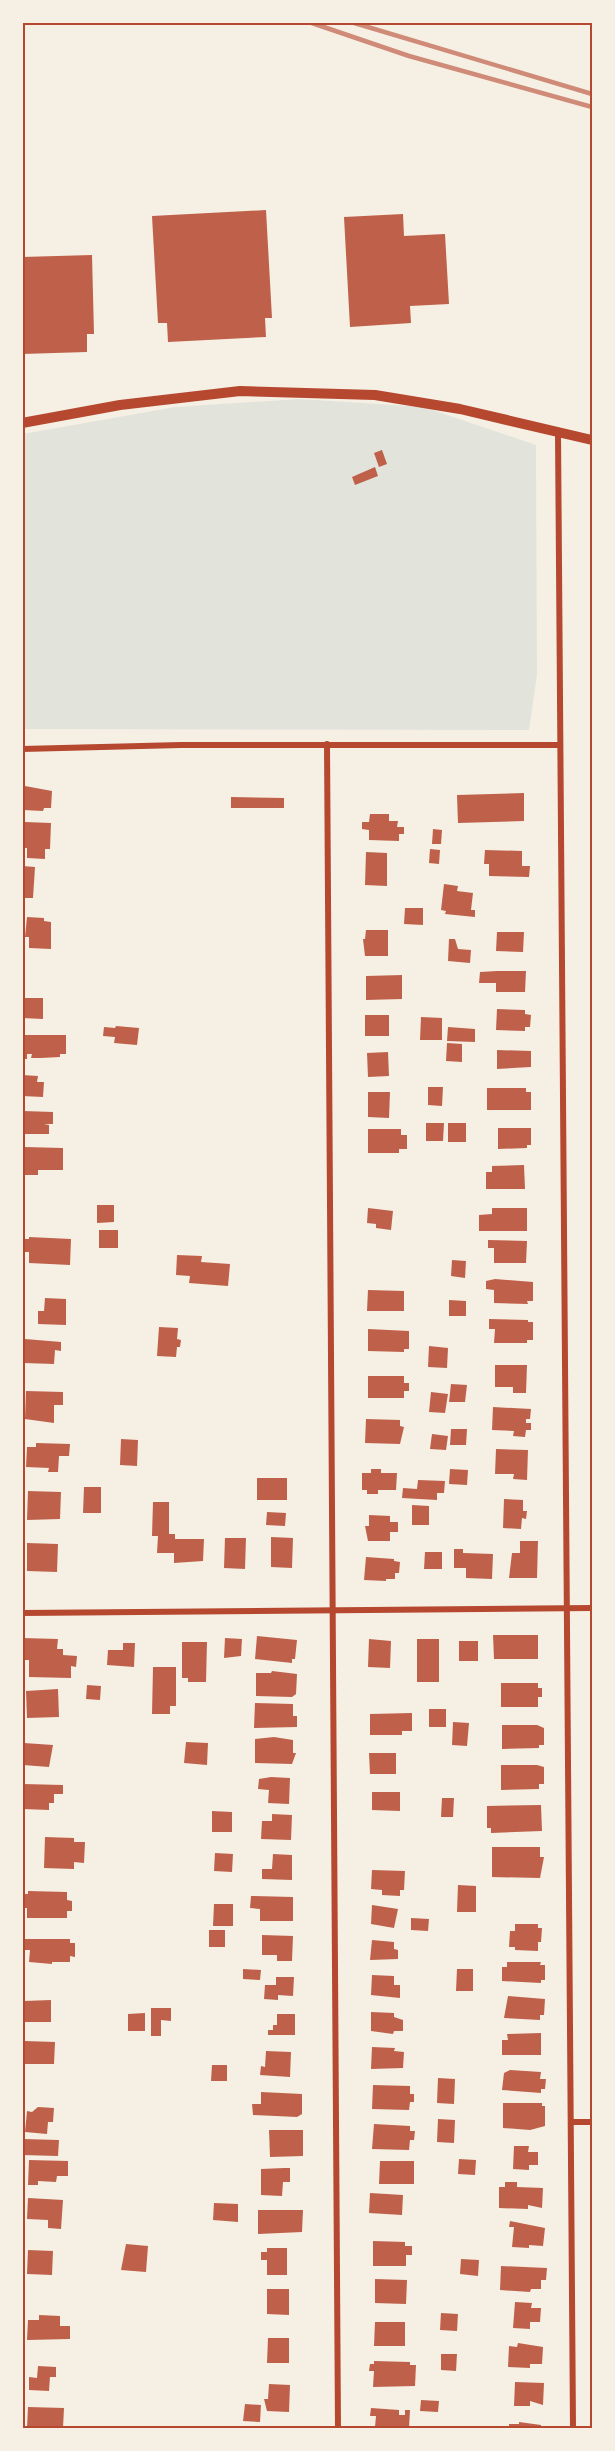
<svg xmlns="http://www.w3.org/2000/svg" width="615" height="2451" viewBox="0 0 615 2451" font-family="Jost,sans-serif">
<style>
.green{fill:#e2e4dc}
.building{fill:#bf614a}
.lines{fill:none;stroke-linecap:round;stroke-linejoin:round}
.minor{stroke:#b5482f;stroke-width:6}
.tertiary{stroke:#b5482f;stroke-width:10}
.rail{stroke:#cf8b77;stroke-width:4.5}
.neatline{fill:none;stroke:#b5482f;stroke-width:2}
</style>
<rect width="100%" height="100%" fill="#f6efe4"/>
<!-- green -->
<path class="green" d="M 300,399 L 424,407 L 536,445 L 537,675 L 529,730 L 23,729 L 23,434 L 175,407 Z"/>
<!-- building -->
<g class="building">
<path d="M 266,210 L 272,318 L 265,318 L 266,337 L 168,342 L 167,323 L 158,323 L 152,216 Z"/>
<path d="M 403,214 L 404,236 L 445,234 L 449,304 L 410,306 L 411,323 L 350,327 L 344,217 Z"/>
<path d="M 92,255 L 94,334 L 87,334 L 87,352 L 22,354 L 22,257 Z"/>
<path d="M 382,450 L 387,464 L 379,467 L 374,453 Z"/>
<path d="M 375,467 L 378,476 L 355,485 L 352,477 Z"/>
<path d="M 25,786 L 52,791 L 51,808 L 44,808 L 43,811 L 23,810 Z"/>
<path d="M 524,793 L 524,821 L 458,823 L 457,795 Z"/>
<path d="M 231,797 L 284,798 L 284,808 L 231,808 Z"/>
<path d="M 370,814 L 389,814 L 389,821 L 398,821 L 397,827 L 404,827 L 404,834 L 399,834 L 399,841 L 369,840 L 369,830 L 362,829 L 362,822 L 369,822 Z"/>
<path d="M 25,822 L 51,823 L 50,849 L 45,849 L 45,859 L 27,858 L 27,848 L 24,848 Z"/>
<path d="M 433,829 L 442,830 L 441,844 L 432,844 Z"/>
<path d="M 430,849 L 440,850 L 439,864 L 429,863 Z"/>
<path d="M 485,850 L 522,851 L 522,866 L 530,866 L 529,877 L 489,876 L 489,864 L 484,864 Z"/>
<path d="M 366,852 L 387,853 L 387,886 L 365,885 Z"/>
<path d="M 22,866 L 35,867 L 33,898 L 22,898 Z"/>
<path d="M 444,884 L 458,886 L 457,891 L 473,893 L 471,910 L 475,910 L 475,917 L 445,914 L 446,911 L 441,910 Z"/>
<path d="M 405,908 L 423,908 L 423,925 L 404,924 Z"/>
<path d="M 27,917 L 44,918 L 44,921 L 51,922 L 51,949 L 29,948 L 29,937 L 25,937 Z"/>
<path d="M 366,930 L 388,930 L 388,956 L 365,956 L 363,939 L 365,939 Z"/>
<path d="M 497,932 L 524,932 L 523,952 L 496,951 Z"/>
<path d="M 449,939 L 455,939 L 458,949 L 471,950 L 470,963 L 448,961 Z"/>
<path d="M 497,971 L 526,971 L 525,992 L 496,992 L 496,983 L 479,983 L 480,972 Z"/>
<path d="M 402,975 L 402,999 L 366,1000 L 366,976 Z"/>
<path d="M 22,998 L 43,998 L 43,1019 L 22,1018 Z"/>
<path d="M 497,1009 L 525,1010 L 525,1014 L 531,1015 L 530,1027 L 525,1027 L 525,1031 L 496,1030 Z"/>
<rect x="365" y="1015" width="24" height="21"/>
<path d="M 421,1017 L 442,1018 L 442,1040 L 420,1040 Z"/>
<path d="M 116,1026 L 139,1028 L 137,1045 L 114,1043 L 115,1037 L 103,1036 L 104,1027 L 115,1028 Z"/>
<path d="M 448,1027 L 475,1029 L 475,1042 L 447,1041 Z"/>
<path d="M 22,1035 L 66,1035 L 66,1054 L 60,1054 L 60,1057 L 41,1058 L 31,1058 L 32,1054 L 27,1054 L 27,1059 L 22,1059 Z"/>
<path d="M 447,1043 L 462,1044 L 462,1062 L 446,1061 Z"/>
<path d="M 497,1050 L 531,1051 L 531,1067 L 497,1069 Z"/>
<path d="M 388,1052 L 389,1076 L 368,1077 L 367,1053 Z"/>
<path d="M 22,1075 L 38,1076 L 37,1082 L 44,1082 L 43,1097 L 22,1096 Z"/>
<path d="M 428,1087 L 443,1087 L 442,1106 L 428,1105 Z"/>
<path d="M 487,1088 L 526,1088 L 526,1092 L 531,1092 L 531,1110 L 487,1110 Z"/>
<path d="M 368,1092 L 390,1092 L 389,1118 L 368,1117 Z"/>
<path d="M 23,1111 L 53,1112 L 53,1124 L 44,1124 L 49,1125 L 49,1134 L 22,1134 Z"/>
<path d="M 426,1123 L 444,1123 L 443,1141 L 426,1141 Z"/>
<rect x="448" y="1123" width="18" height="19"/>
<path d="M 498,1128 L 531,1128 L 531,1145 L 527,1145 L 527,1148 L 498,1149 Z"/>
<path d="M 368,1129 L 401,1129 L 401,1135 L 407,1135 L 407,1149 L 399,1149 L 399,1153 L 368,1153 Z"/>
<path d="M 25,1147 L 63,1148 L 63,1170 L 38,1170 L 38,1175 L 25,1175 Z"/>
<path d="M 524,1165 L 525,1189 L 486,1189 L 486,1172 L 492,1172 L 492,1166 Z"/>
<path d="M 97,1205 L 114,1205 L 114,1222 L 97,1223 Z"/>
<path d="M 368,1208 L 393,1211 L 391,1230 L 376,1228 L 376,1224 L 367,1223 Z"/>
<path d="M 492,1208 L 527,1208 L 527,1231 L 479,1231 L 479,1215 L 492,1214 Z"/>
<rect x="99" y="1230" width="19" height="18"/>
<path d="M 29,1237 L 71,1239 L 70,1265 L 29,1263 L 29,1252 L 23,1252 L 23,1239 L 29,1239 Z"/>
<path d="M 488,1240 L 527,1241 L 526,1263 L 494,1263 L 494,1248 L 488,1248 Z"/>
<path d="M 177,1255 L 202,1256 L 201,1262 L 230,1264 L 228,1286 L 189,1283 L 190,1276 L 176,1275 Z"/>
<path d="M 452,1260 L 466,1261 L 465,1278 L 451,1276 Z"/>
<path d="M 495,1279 L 533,1282 L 533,1301 L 527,1301 L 528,1304 L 494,1303 L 494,1290 L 486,1289 L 486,1281 Z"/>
<path d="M 368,1290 L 404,1291 L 404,1311 L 367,1311 Z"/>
<path d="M 45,1298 L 66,1299 L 66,1325 L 38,1324 L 38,1311 L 44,1311 Z"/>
<path d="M 449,1300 L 466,1301 L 466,1316 L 449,1316 Z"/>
<path d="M 489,1319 L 528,1320 L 528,1322 L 533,1322 L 533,1340 L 527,1340 L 527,1343 L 494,1343 L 495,1329 L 489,1329 Z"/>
<path d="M 159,1327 L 178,1328 L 177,1339 L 181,1340 L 180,1347 L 177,1347 L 176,1357 L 157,1356 Z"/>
<path d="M 368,1329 L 409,1331 L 409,1349 L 404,1349 L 404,1352 L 368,1351 Z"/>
<path d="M 25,1339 L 61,1342 L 61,1351 L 55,1350 L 54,1364 L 24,1363 Z"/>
<path d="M 429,1346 L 448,1348 L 447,1368 L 428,1367 Z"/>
<path d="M 495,1365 L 527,1365 L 526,1393 L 513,1393 L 513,1387 L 495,1387 Z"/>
<path d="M 368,1376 L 404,1376 L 404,1383 L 409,1383 L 409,1391 L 404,1391 L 404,1398 L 368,1398 Z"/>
<path d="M 451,1384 L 467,1385 L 465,1402 L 449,1402 Z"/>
<path d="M 26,1391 L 63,1392 L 63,1405 L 54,1405 L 54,1423 L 25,1419 Z"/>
<path d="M 431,1392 L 448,1394 L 445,1413 L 429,1412 Z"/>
<path d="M 493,1407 L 531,1409 L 530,1419 L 526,1419 L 526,1423 L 531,1423 L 531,1430 L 526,1430 L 525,1437 L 513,1436 L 514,1431 L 492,1430 Z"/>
<path d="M 366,1419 L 400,1420 L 400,1426 L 404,1427 L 400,1444 L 365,1443 Z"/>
<path d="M 451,1429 L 467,1429 L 466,1445 L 450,1445 Z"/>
<path d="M 432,1434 L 448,1436 L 446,1450 L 430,1449 Z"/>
<path d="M 121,1439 L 138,1440 L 137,1466 L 120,1465 Z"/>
<path d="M 36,1443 L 70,1444 L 69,1456 L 59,1456 L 58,1472 L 48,1472 L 49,1468 L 26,1467 L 27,1447 L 36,1447 Z"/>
<path d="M 496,1449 L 528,1450 L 527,1480 L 513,1479 L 514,1474 L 495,1474 Z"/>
<path d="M 371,1469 L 381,1469 L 381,1473 L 397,1473 L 396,1490 L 378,1490 L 378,1494 L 367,1494 L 367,1490 L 362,1490 L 362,1473 L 371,1473 Z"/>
<path d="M 450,1469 L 468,1470 L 467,1485 L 449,1484 Z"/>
<rect x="257" y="1478" width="30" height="22"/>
<path d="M 418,1480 L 445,1481 L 444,1493 L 437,1493 L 437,1500 L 402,1498 L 403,1488 L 417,1489 Z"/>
<path d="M 84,1487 L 101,1487 L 101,1513 L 83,1513 Z"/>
<path d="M 28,1491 L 61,1492 L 60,1519 L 27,1520 Z"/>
<path d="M 504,1499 L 523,1500 L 523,1511 L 527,1511 L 526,1519 L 522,1518 L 521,1529 L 503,1528 Z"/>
<path d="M 153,1502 L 169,1502 L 169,1534 L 175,1534 L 175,1539 L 204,1539 L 203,1561 L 174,1563 L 174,1553 L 157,1553 L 158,1536 L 152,1536 Z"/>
<path d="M 412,1505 L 429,1506 L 429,1525 L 412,1525 Z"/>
<path d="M 267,1512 L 286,1513 L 285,1526 L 266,1525 Z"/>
<path d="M 369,1515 L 390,1516 L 390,1522 L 398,1522 L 398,1532 L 390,1532 L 390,1541 L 368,1541 L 365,1526 L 369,1526 Z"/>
<path d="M 271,1537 L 293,1538 L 292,1568 L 271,1567 Z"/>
<path d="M 225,1538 L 246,1538 L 245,1569 L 224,1568 Z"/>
<path d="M 520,1541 L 538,1541 L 537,1578 L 509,1578 L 512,1553 L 520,1553 Z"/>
<path d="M 27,1543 L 58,1544 L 57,1572 L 27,1571 Z"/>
<path d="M 454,1549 L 463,1549 L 463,1553 L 493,1554 L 492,1579 L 466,1578 L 466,1568 L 454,1568 Z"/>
<path d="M 425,1552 L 442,1552 L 442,1569 L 424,1569 Z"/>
<path d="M 366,1557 L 394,1559 L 394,1561 L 400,1562 L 399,1573 L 395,1573 L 395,1579 L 386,1579 L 386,1581 L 364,1580 Z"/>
<path d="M 493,1635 L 538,1635 L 538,1659 L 494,1659 Z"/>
<path d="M 257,1636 L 297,1640 L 295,1659 L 292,1659 L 292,1663 L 255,1659 Z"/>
<path d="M 22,1638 L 58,1639 L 57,1649 L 63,1649 L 63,1655 L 77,1656 L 76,1667 L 71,1666 L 71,1678 L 29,1677 L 29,1660 L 24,1660 Z"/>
<path d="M 225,1638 L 242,1639 L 241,1656 L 224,1658 Z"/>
<path d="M 369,1639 L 391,1641 L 390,1668 L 368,1667 Z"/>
<rect x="417" y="1639" width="22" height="43"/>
<rect x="459" y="1641" width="19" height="20"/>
<path d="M 182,1642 L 207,1642 L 206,1682 L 188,1682 L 188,1678 L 182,1678 Z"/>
<path d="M 123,1643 L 135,1643 L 134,1667 L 107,1665 L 108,1650 L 123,1650 Z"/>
<path d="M 153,1667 L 176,1667 L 176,1706 L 170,1706 L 170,1714 L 152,1714 Z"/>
<path d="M 272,1671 L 297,1674 L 296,1694 L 292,1697 L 256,1696 L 256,1673 L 271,1673 Z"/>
<path d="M 501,1683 L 538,1683 L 538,1688 L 542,1688 L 542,1697 L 538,1697 L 538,1707 L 501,1707 Z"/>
<path d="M 87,1685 L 101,1686 L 100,1700 L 86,1699 Z"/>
<path d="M 58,1689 L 59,1717 L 27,1718 L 26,1691 Z"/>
<path d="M 255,1703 L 293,1704 L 293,1716 L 297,1716 L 297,1727 L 254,1728 Z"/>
<rect x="429" y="1709" width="17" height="18"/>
<path d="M 412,1713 L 412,1731 L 402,1731 L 402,1735 L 370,1735 L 370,1714 Z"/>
<path d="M 453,1722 L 469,1723 L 467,1746 L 452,1745 Z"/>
<path d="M 502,1725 L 537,1725 L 544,1728 L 544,1745 L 539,1745 L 539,1748 L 502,1749 Z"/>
<path d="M 274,1737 L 293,1740 L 293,1753 L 296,1753 L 292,1764 L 255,1763 L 255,1739 Z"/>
<path d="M 186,1742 L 208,1743 L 207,1765 L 184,1763 Z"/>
<path d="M 24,1743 L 53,1745 L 49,1767 L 23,1765 Z"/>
<path d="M 369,1753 L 396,1753 L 396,1774 L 370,1774 Z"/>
<path d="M 501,1765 L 537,1765 L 544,1767 L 544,1784 L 539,1784 L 539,1789 L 501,1790 Z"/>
<path d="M 271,1777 L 290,1778 L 289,1804 L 268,1803 L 269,1790 L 258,1789 L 259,1779 Z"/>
<path d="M 23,1784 L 63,1785 L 63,1794 L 54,1794 L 54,1803 L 49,1803 L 49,1810 L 23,1809 Z"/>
<path d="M 372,1792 L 400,1792 L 400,1811 L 372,1810 Z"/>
<path d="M 442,1798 L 454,1798 L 453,1817 L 441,1817 Z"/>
<path d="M 541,1805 L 542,1831 L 491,1833 L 491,1828 L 487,1828 L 487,1806 Z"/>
<path d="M 212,1811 L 232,1812 L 232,1832 L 212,1832 Z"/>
<path d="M 272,1814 L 292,1815 L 291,1840 L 261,1839 L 262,1821 L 272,1821 Z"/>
<path d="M 45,1837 L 74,1838 L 74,1842 L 85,1842 L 84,1863 L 74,1862 L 74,1869 L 44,1868 Z"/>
<path d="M 492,1847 L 540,1847 L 540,1857 L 544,1857 L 540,1878 L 492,1877 Z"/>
<path d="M 215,1853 L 233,1854 L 232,1872 L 214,1871 Z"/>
<path d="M 273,1854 L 292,1855 L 292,1880 L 262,1879 L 262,1869 L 272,1869 Z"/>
<path d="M 372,1870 L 405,1871 L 404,1890 L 400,1890 L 400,1896 L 382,1895 L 382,1890 L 371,1889 Z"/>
<path d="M 458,1885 L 476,1886 L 476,1912 L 457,1912 Z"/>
<path d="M 28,1891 L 67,1892 L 67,1900 L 72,1901 L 72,1911 L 67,1911 L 67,1918 L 27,1918 L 27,1908 L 23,1908 L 23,1894 L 28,1894 Z"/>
<path d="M 251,1896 L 293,1897 L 293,1921 L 260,1921 L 260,1909 L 250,1908 Z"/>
<path d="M 214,1904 L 233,1904 L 233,1926 L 213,1926 Z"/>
<path d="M 372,1905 L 398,1909 L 394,1928 L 371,1924 Z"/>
<path d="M 411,1918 L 429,1919 L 428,1931 L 411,1930 Z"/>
<path d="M 515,1924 L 538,1924 L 538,1928 L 542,1928 L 541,1942 L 538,1942 L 538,1951 L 515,1950 L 515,1947 L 509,1947 L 510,1931 L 515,1931 Z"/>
<rect x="209" y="1930" width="16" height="17"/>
<path d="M 262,1935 L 293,1936 L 292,1961 L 277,1961 L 277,1955 L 262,1955 Z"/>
<path d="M 25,1939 L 70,1939 L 70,1943 L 75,1943 L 75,1957 L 70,1956 L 70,1962 L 52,1962 L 52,1964 L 29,1962 L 30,1950 L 25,1950 Z"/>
<path d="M 372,1940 L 394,1942 L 394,1949 L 398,1950 L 398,1959 L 370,1960 Z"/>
<path d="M 507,1962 L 541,1962 L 540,1965 L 545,1965 L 545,1980 L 541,1980 L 541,1983 L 502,1981 L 502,1967 L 507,1967 Z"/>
<path d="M 243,1969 L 261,1970 L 260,1980 L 243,1979 Z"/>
<path d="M 457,1969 L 473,1969 L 473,1991 L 456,1991 Z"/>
<path d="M 372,1975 L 394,1976 L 394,1985 L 400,1985 L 400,1998 L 371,1995 Z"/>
<path d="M 276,1977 L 294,1977 L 293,1996 L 278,1995 L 278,2000 L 264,1999 L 265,1985 L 276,1985 Z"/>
<path d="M 508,1996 L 545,1999 L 544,2015 L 540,2015 L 540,2020 L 504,2018 Z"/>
<path d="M 51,2000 L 51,2022 L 25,2022 L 24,2001 Z"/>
<path d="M 151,2008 L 171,2008 L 171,2021 L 161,2020 L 161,2036 L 151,2036 Z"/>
<path d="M 371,2012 L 394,2013 L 394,2017 L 403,2020 L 403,2031 L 394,2031 L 393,2034 L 371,2031 Z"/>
<path d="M 145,2013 L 145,2031 L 128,2031 L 128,2014 Z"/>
<path d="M 277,2014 L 295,2014 L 295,2035 L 268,2035 L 268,2030 L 273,2030 L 273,2025 L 277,2025 Z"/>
<path d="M 541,2033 L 541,2055 L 502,2055 L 502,2040 L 508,2040 L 507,2034 Z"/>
<path d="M 25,2041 L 55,2042 L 54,2064 L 25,2064 Z"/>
<path d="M 372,2047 L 395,2048 L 394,2051 L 404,2052 L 403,2068 L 371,2069 Z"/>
<path d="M 266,2051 L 291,2052 L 290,2077 L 260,2075 L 261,2066 L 265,2067 Z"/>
<path d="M 212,2065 L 227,2065 L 227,2081 L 211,2081 Z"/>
<path d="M 510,2070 L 541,2072 L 540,2079 L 546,2079 L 545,2089 L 541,2089 L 541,2093 L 502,2090 L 504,2073 Z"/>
<path d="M 438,2078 L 455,2079 L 454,2104 L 437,2103 Z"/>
<path d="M 373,2085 L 410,2086 L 410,2094 L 414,2094 L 414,2102 L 410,2102 L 409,2110 L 372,2109 Z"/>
<path d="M 261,2092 L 302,2094 L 302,2114 L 297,2117 L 253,2115 L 252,2104 L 261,2104 Z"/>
<path d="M 503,2103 L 542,2103 L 542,2106 L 545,2106 L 545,2126 L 530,2130 L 503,2128 Z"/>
<path d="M 38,2107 L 54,2108 L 53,2122 L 48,2122 L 47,2134 L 25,2132 L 27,2111 L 32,2112 Z"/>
<path d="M 438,2119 L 455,2120 L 454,2143 L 437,2142 Z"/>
<path d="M 374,2124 L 410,2126 L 410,2131 L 415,2131 L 414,2140 L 410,2140 L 409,2150 L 372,2149 Z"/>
<path d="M 269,2130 L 303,2130 L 303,2156 L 270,2157 Z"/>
<path d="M 23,2139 L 59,2140 L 58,2156 L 22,2155 Z"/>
<path d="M 514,2146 L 529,2146 L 528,2152 L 538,2152 L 538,2165 L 529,2165 L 529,2170 L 513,2169 Z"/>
<path d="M 459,2159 L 476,2160 L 475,2175 L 458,2174 Z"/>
<path d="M 29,2160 L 68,2161 L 68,2176 L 57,2176 L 56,2182 L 38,2181 L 38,2185 L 28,2185 Z"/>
<path d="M 380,2161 L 414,2161 L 414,2184 L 379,2184 Z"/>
<path d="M 284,2168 L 290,2168 L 290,2182 L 283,2182 L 282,2196 L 261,2195 L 261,2169 Z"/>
<path d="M 505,2182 L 517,2182 L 517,2187 L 543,2188 L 542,2208 L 528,2205 L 528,2209 L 499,2208 L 499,2187 L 505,2187 Z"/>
<path d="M 370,2193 L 403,2195 L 402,2215 L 369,2213 Z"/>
<path d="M 28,2198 L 63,2200 L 61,2229 L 48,2228 L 48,2220 L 27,2219 Z"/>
<path d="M 214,2203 L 238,2204 L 238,2222 L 213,2220 Z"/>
<path d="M 258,2210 L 303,2210 L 302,2232 L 258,2234 Z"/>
<path d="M 510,2221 L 545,2228 L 543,2246 L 529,2245 L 529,2248 L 512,2247 L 514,2227 L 509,2227 Z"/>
<path d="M 373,2241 L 405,2242 L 405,2246 L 412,2246 L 412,2255 L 406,2255 L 406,2266 L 373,2266 Z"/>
<path d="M 126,2244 L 148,2246 L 146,2272 L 121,2270 Z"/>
<path d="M 267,2248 L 287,2248 L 287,2275 L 267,2275 L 267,2260 L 261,2260 L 261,2252 L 267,2252 Z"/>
<path d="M 28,2250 L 53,2251 L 52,2275 L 27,2274 Z"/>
<path d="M 461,2259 L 479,2260 L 478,2276 L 460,2274 Z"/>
<path d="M 501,2266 L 547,2268 L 546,2280 L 541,2280 L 541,2289 L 531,2289 L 530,2292 L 500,2290 Z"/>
<path d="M 375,2279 L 407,2280 L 406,2304 L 375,2303 Z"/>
<path d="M 267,2289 L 289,2289 L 289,2315 L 267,2314 Z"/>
<path d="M 515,2302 L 532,2303 L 531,2308 L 541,2308 L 540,2322 L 530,2322 L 530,2329 L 513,2328 Z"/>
<path d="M 441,2313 L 458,2314 L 457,2331 L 440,2330 Z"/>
<path d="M 39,2315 L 60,2316 L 60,2326 L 70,2326 L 70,2339 L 27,2340 L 28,2320 L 39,2320 Z"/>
<path d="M 375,2322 L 405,2322 L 405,2346 L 374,2346 Z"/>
<path d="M 268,2338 L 289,2338 L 289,2363 L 267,2363 Z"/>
<path d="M 518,2343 L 543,2347 L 542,2364 L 530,2364 L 530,2368 L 508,2367 L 509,2346 L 517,2347 Z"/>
<path d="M 441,2354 L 457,2354 L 456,2371 L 441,2370 Z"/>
<path d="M 374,2361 L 410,2362 L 410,2365 L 416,2365 L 415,2386 L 373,2387 L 374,2371 L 369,2371 L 370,2364 L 374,2364 Z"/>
<path d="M 38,2366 L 56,2367 L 56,2377 L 50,2377 L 49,2391 L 29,2390 L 29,2377 L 37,2378 Z"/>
<path d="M 515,2382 L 544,2383 L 543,2405 L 530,2401 L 530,2406 L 514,2406 Z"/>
<path d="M 269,2384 L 290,2385 L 289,2412 L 267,2411 L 264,2399 L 268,2399 Z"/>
<path d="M 421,2400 L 439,2401 L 438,2412 L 420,2411 Z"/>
<path d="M 245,2404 L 261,2405 L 260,2422 L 243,2421 Z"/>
<path d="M 28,2407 L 64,2408 L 63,2428 L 27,2428 Z"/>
<path d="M 371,2408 L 399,2410 L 399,2415 L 405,2415 L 405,2410 L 410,2410 L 409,2428 L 375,2427 L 376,2416 L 370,2416 Z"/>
<path d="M 519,2422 L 541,2425 L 541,2428 L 509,2428 L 509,2424 L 519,2424 Z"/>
</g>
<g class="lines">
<!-- minor -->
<g class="minor">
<path d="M 558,432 L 573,2428"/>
<path d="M 327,744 L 338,2428"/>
<path d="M 22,749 L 181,745 L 560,745"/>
<path d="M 22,1613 L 592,1608"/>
<path d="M 573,2122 L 592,2122"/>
</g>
<!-- tertiary -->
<path class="tertiary" d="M 22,423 L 120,405 L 240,391 L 375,395 L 460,409 L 592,440"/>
<!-- rail -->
<g class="rail">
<path d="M 309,22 L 409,56 L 592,107"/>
<path d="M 351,22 L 592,94"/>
</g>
</g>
<!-- border -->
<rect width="615" height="2451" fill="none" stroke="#f6efe4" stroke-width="48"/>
<rect x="24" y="24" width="567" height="2403" class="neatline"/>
</svg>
